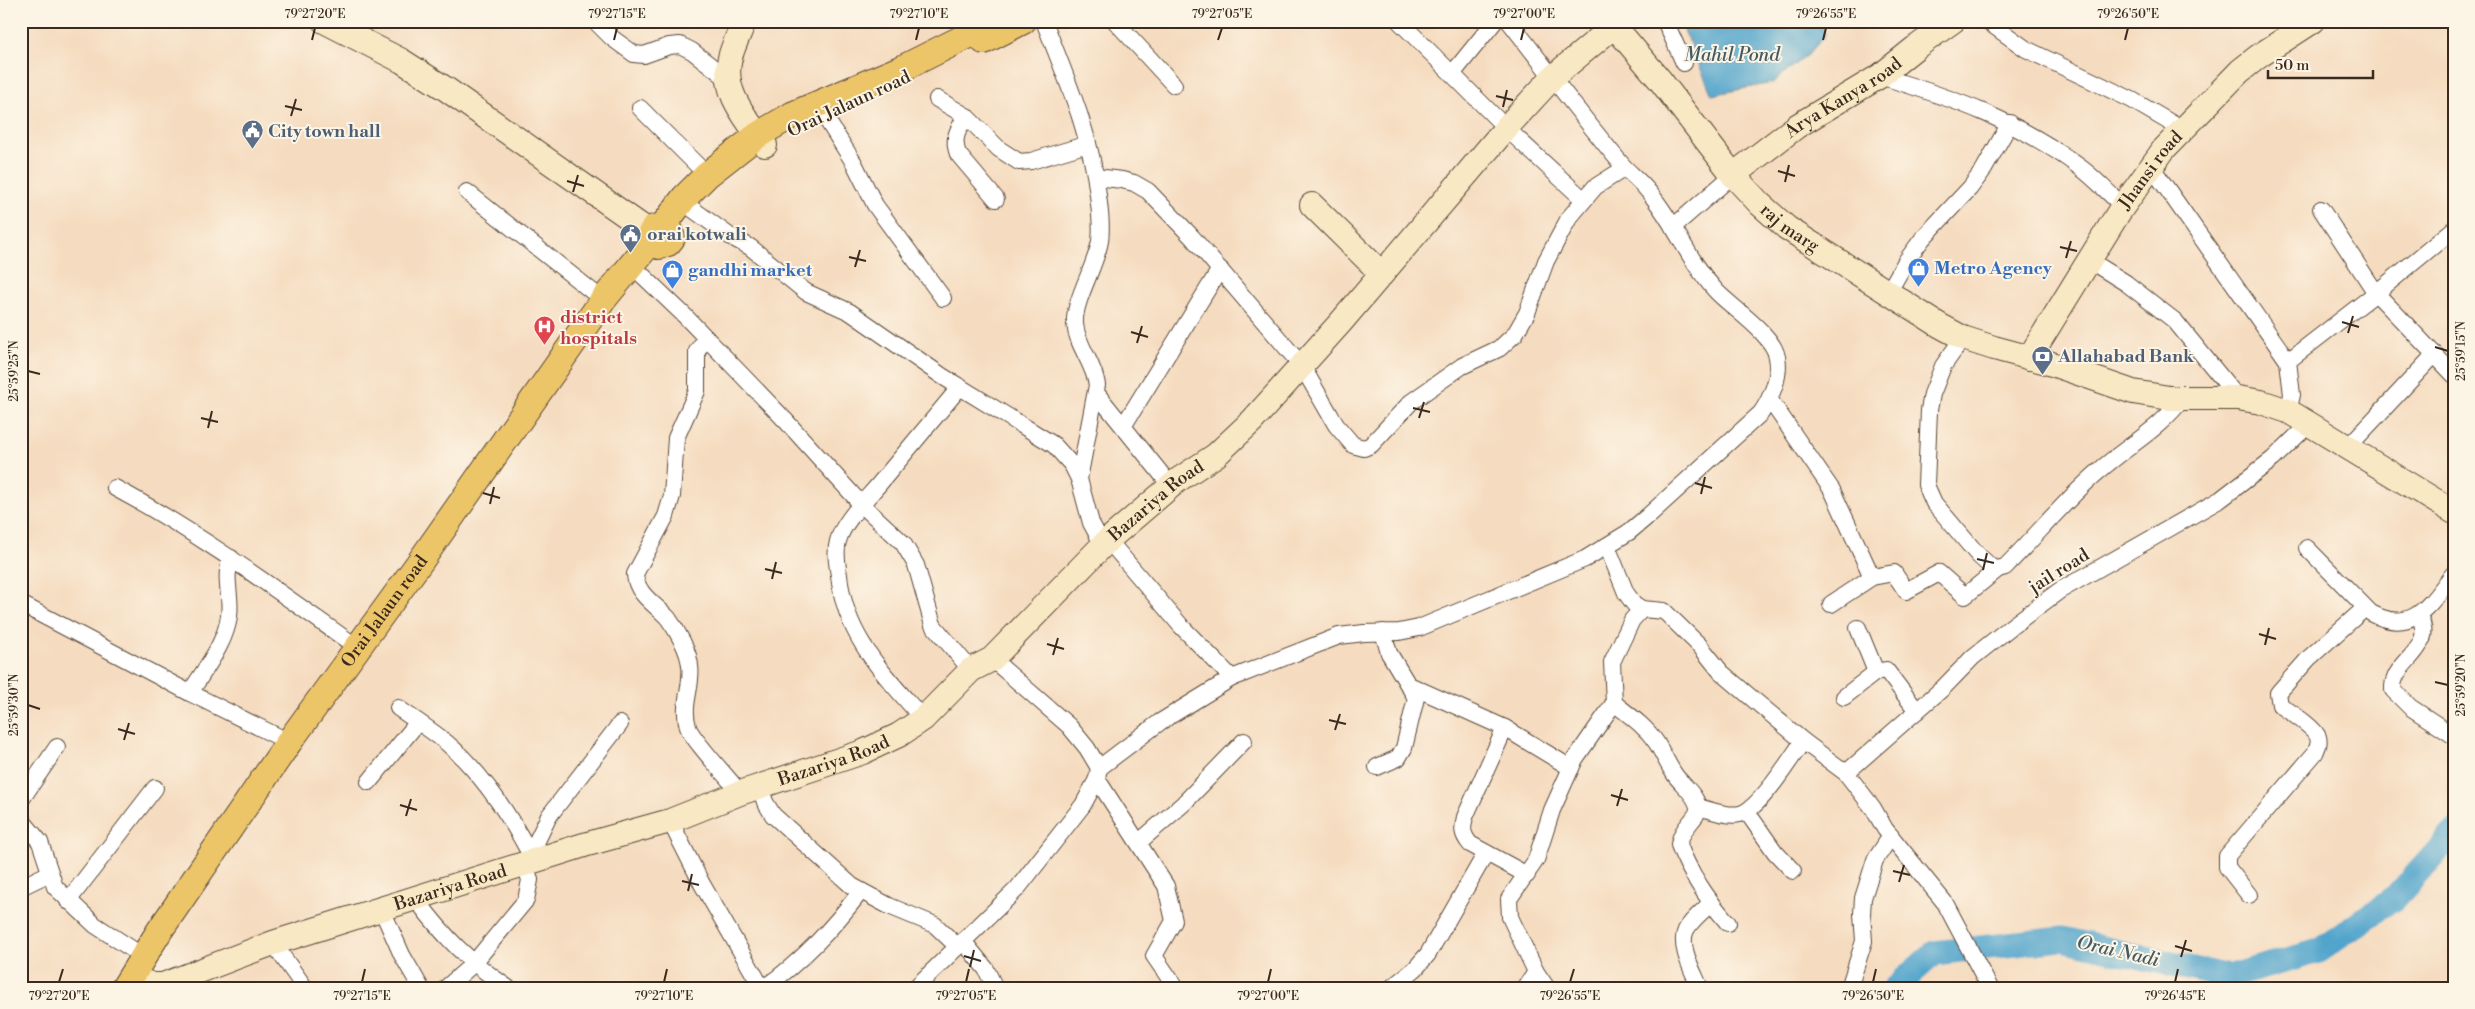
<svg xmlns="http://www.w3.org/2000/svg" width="2475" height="1009" viewBox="0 0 2475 1009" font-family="'Libre Bodoni',serif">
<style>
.water{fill:#51a4cc;stroke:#466775}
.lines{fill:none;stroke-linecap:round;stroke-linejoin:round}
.river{stroke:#51a4cc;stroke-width:25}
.street-casing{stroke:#574536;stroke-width:18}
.secondary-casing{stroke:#574536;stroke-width:26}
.primary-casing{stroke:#574536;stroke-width:28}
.street{stroke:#fff;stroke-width:16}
.secondary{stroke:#f8e8c3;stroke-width:24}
.primary{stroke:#edc569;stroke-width:26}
.ticks{fill:none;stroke:#3b2a1e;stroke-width:2}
.labels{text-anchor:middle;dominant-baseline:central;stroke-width:4;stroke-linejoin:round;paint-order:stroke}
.street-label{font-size:18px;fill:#3b2a1e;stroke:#fcf5e5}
.service-label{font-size:18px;font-weight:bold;fill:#4e5e75;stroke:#fcf5e5;text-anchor:start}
.shop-label{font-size:18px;font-weight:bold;fill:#366cbe;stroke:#fcf5e5;text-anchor:start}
.health-label{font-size:18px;font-weight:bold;fill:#be3a42;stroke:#fcf5e5;text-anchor:start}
.water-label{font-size:19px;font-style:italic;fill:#445b64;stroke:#fcf5e5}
.neatline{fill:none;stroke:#3b2a1e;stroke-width:2}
.ticks-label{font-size:12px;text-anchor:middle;fill:#3b2a1e}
</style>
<rect width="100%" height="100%" fill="#fcf5e5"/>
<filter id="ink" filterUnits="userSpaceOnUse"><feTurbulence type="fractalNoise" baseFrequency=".02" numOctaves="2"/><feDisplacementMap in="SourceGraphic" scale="10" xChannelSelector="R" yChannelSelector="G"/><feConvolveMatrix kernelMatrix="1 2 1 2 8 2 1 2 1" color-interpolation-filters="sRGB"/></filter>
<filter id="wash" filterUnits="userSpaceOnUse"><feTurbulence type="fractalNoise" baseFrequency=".0096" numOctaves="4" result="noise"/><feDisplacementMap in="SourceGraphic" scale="20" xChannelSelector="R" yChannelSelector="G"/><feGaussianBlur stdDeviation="1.12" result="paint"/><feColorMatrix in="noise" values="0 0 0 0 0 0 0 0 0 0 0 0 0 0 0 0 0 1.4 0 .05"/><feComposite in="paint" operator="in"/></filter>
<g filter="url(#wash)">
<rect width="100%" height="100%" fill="#f5dbbf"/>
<!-- water -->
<path class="water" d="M 1680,21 L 1822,21 L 1825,35 L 1808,55 L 1772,83 L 1712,95 Z"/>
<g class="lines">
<!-- river -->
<path class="river" d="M 1895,988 L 1934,953 L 2062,939 L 2228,977 L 2319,951 L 2396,897 L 2454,833"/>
</g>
</g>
<g filter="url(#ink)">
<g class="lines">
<defs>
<g id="street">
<path d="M 595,21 L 612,38 L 634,54 L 644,55 L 669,46 L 680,45 L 692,51 L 729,80"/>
<path d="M 1044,21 C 1066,78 1091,134 1098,195 C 1100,211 1102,226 1100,241 C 1096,266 1073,302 1075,324 C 1077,346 1094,363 1097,385 L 1079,479"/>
<path d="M 1115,21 L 1174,85"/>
<path d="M 1399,21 L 1506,128 L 1584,200"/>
<path d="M 1665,21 L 1684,63"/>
<path d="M 1987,21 L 2026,49 L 2132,100 L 2183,130"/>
<path d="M 1453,73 L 1495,21"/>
<path d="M 1880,76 C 1952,98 2019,121 2081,168 C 2096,179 2109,194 2123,206"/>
<path d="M 937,99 L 966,116 L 999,149 L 1019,162 L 1031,161 L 1088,144"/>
<path d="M 640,108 L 707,175"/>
<path d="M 822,112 L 854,163 L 875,205 L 943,298"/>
<path d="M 966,116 C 958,130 952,138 958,154 L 996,199"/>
<path d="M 2151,166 L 2288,361 L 2292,395 L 2288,411"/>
<path d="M 1096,177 L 1122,180 L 1134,183 L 1148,191 L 1192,237 L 1302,366 L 1336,425 L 1353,445 L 1364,448 L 1371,445 L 1411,402 L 1462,366 L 1500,348 L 1515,334 L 1527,313 L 1546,261 L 1569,218 L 1595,187 L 1625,168"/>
<path d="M 467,192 L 603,300"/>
<path d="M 691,208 L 731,237 L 750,247 L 806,292 L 850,312 L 942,376 L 1054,445 L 1072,465 L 1079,479 L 1091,523 L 1103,545"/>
<path d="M 2321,209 L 2376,293 L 2454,375"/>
<path d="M 1673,227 L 1733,175"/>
<path d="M 2089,260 L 2126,283 L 2175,321 L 2238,398"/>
<path d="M 639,272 L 683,314 L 786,421 L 862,505 L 903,543 L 916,565 L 933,625 L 971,670"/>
<path d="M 1888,293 L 1906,261 L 1923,238 L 1970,188 L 1984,169 L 2010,123"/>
<path d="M 706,338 L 697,351 L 697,391 L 676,438 L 672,496 L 666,516 L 635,574 C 636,594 655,604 668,618 C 673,625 678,633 682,641 C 702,679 679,696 688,727 C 691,738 730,780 740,793"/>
<path d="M 1963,338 L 1943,366 L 1932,394 L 1929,410 L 1926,485 L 1934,503 L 1978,555 L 1991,567 L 1998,569 L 2005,567 C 2037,535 2065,500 2099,471 C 2127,446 2160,429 2183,398"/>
<path d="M 2288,361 L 2376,293 L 2454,229"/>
<path d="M 1097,394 L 1171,486"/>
<path d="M 1770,400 L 1832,490 L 1872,577"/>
<path d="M 1124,425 L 1220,269"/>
<path d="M 2348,447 L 2435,354"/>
<path d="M 115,488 C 201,534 279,592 358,648"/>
<path d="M 1108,540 L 1181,626 L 1232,678"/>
<path d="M 1607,546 L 1626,593 L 1634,604 L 1642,609 L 1664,611 L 1700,646 L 1721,672 L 1748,695 L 1803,741 L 1846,773 L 1873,808 L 1885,829 L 1945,903 L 1990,988"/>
<path d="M 2307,548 L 2371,613 C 2414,636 2430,603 2454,573"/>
<path d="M 21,604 L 190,693 L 289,742"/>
<path d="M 1831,604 L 1872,577 L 1894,573 L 1906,591 L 1939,573 L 1965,596 L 1998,569"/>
<path d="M 2419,616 C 2438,650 2391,661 2393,690 L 2410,707 L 2454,736"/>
<path d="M 1858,628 L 1876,672 L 1886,670 L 1917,711"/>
<path d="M 992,659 L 1069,726 L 1087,748 L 1099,768"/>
<path d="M 1409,685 L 1505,728 L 1571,768"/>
<path d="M 190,693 C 204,670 226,643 229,616 C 232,596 223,579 231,558"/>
<path d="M 1844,697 L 1876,672"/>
<path d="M 1614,703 C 1629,715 1645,726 1656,742 C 1663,753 1668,765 1675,775 C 1682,785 1698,796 1698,809 C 1698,818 1681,827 1679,845 C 1690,874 1708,900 1728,923"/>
<path d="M 398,708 C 415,720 433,731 448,744 C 484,775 512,819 534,861"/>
<path d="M 923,719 C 884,674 845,637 839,575 C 837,564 835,552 838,541 C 844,520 866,500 880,483 C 907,451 933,419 960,387"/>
<path d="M 1505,728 L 1465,817 C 1462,829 1462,834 1470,844 L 1527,875"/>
<path d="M 1377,767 L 1398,758 L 1404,748 L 1416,698 L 1389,653 L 1383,632"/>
<path d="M 1846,773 L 1943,688 L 1973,657 L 2012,626 L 2059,591 L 2221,499 L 2273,459 L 2308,425"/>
<path d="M 1097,779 L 1166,886 L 1174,921 L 1154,956 L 1176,988"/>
<path d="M 369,782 L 418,722"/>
<path d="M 760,786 L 765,802 L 773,815 L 852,886 L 889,906 L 935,925 L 958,947"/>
<path d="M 21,800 L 57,747"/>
<path d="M 1698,807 C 1711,810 1727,817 1740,814 C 1759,810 1791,758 1803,741"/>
<path d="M 1747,812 L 1775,852 L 1793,871"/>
<path d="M 21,819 L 40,842 L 55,887 L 95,925 L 144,957"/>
<path d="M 670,821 L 702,884 L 762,988"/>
<path d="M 1139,842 L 1183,804 L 1244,741"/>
<path d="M 531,853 L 549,816 L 620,724"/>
<path d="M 21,887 L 50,873"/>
<path d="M 2249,895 L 2227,867 L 2227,856 L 2315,753 C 2317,748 2320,743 2318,737 C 2314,727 2290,712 2280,705 L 2278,693 L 2309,658 L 2365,608"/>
<path d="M 416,899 C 446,939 467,960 508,988"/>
<path d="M 68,901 L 155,788"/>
<path d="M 382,910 L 402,955 L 421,988"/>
<path d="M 963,941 L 986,969 L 995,988"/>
<path d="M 273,943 L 305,988"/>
<path d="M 446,988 L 473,964 L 526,900 L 530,880 L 525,864"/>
<path d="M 764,988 C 803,960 832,929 861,891"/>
<path d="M 915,988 L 1017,889 L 1083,805 L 1097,779 L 1099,768 L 1160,722 L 1232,678 L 1339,636 L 1364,633 L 1399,632 L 1419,628 L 1585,559 L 1629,532 L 1648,516 L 1761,413 C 1771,398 1781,376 1777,357 C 1773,334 1732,308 1716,291 C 1687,259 1675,222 1648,191 C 1641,182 1632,175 1624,167 C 1584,120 1547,70 1509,21"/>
<path d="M 1391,988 L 1415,969 L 1428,954 L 1486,853"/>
<path d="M 1525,988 L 1536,972"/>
<path d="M 1547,988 L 1536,972 L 1510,917 L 1509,899 L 1536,860 L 1552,810 L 1575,759 L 1614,703 L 1612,662 L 1632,620 L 1642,609"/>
<path d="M 1700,988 C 1694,973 1678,946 1686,930 C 1691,920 1703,911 1711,903"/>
<path d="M 1849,988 L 1864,941 L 1862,914 L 1863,898 L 1875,860 L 1891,836"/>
</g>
<g id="secondary">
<path d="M 324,21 L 402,61 L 446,89 L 651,233"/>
<path d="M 744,21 C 740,33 733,45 730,58 C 721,92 747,119 765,145"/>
<path id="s1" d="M 1610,21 L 1660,80 L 1733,175 L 1760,204 L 1787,228 L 1939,325 L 1963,338 L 1994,348 L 2046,362 L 2133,392 L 2169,398 L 2238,398 L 2261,402 L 2288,411 L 2454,512"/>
<path id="s2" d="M 1733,175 L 1797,126 L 1880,76 L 1915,48 L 1953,21"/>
<path d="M 1312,205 L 1382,274"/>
<path id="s3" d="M 2029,358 L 2119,212 L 2164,149 L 2240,71 L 2259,56 L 2313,21"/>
<path id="s4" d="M 132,977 L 152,985 L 163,985 L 273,943 L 584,845 L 670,821 L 740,793 L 863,752 L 899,735 L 923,719 L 971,670 L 992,659 L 1108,540 L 1178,480 L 1216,455 L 1252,421 L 1341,322 L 1506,128 L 1553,77 L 1614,26"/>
</g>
<g id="primary">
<path d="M 984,41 L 1023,21"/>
<path d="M 663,226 L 669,228 L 672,238 L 668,243 L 659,246 L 652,240 L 651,233 L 654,228 L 663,226 L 684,198 L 707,175 L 758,135 L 792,115 L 905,67 L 997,21"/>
<path id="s5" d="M 124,988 L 160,930 L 289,742 L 422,559 L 603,300 L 652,240"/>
</g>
</defs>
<!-- street casing -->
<use href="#street" class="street-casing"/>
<!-- secondary casing -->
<use href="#secondary" class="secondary-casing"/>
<!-- primary casing -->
<use href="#primary" class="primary-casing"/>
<!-- street -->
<use href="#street" class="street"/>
<!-- secondary -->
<use href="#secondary" class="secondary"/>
<!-- primary -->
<use href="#primary" class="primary"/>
</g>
</g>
<!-- ticks -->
<path class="ticks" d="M 312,40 L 315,28M 614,40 L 617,28M 916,40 L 919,28M 1218,40 L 1222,28M 1521,40 L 1524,28M 1823,40 L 1826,28M 2125,40 L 2128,28M 1496,96 L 1513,100M 285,106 L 302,110M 1503,107 L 1507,90M 291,116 L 296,99M 1778,171 L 1795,176M 567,181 L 584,186M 1785,182 L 1789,165M 573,192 L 578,175M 2060,247 L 2077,251M 849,257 L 866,261M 2066,258 L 2071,241M 855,267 L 860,250M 2342,322 L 2359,327M 1131,332 L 1148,337M 2348,333 L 2353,316M 1137,343 L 1142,326M 2435,347 L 2448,351M 28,371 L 40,374M 1413,408 L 1430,412M 201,418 L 218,422M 1419,418 L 1424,402M 208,428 L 212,411M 1695,483 L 1712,488M 483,493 L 500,498M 1701,494 L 1705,477M 490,504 L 494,487M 1977,559 L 1994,563M 765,569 L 782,573M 1983,570 L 1987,553M 772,579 L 776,562M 2259,634 L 2276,639M 1047,644 L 1064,649M 2265,645 L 2269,628M 1053,655 L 1058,638M 2435,682 L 2448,685M 28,705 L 40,709M 1329,720 L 1346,724M 118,729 L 135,734M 1335,730 L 1340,714M 124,740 L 129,723M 1611,795 L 1628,800M 400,805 L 417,810M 1617,806 L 1622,789M 406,816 L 411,799M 1893,871 L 1910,875M 682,881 L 699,885M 1899,882 L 1904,865M 688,891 L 692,874M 2175,946 L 2192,951M 964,956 L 981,961M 2181,957 L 2186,940M 970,967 L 974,950M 59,982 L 63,969M 362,982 L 365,969M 664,982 L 667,969M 966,982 L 969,969M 1268,982 L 1271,969M 1570,982 L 1574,969M 1873,982 L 1876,969M 2175,982 L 2178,969"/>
<!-- icons -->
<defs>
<symbol id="civic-pin" viewBox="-11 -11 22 30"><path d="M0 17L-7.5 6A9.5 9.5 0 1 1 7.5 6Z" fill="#5c6f8a" stroke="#fcf5e5"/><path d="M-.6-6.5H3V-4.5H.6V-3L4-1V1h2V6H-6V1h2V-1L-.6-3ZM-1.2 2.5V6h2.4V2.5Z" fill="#fff"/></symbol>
<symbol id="shop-pin" viewBox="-11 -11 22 30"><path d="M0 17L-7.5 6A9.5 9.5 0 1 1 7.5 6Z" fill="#3f7fe0" stroke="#fcf5e5"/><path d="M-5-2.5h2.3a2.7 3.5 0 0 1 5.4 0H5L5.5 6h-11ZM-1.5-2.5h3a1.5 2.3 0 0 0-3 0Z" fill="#fff"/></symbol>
<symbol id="hospital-pin" viewBox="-11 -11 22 30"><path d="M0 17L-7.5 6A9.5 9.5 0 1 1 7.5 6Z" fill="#e0444e" stroke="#fcf5e5"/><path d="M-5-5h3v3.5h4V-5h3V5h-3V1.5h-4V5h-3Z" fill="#fff"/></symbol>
<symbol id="bank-pin" viewBox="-11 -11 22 30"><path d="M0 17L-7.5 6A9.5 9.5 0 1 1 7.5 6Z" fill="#5c6f8a" stroke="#fcf5e5"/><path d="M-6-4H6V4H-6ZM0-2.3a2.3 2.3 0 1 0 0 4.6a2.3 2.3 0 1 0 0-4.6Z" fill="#fff"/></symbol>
</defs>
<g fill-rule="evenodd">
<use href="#civic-pin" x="240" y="118" width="25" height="34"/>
<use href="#civic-pin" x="618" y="222" width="25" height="34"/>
<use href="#shop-pin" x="1906" y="256" width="25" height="34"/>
<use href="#shop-pin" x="660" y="258" width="25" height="34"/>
<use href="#hospital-pin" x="532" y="314" width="25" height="34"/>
<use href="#bank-pin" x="2030" y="344" width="25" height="34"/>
</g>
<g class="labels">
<!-- street labels -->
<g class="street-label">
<text stroke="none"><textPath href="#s2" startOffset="135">Arya Kanya road</textPath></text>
<text transform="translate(849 104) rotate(-25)">Orai Jalaun road</text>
<text stroke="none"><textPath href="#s3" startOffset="224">Jhansi road</textPath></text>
<text stroke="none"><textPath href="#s1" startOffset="275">raj marg</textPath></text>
<text stroke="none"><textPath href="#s4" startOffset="1160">Bazariya Road</textPath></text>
<text transform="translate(2059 571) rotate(-32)">jail road</text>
<text stroke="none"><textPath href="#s5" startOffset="458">Orai Jalaun road</textPath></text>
<text stroke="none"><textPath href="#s4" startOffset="740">Bazariya Road</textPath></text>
<text stroke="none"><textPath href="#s4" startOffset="336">Bazariya Road</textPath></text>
</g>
<!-- service labels -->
<g class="service-label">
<text x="268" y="131">City town hall</text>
<text x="647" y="234">orai kotwali</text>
<text x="2058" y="356">Allahabad Bank</text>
</g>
<!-- shop labels -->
<g class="shop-label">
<text x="1934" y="268">Metro Agency</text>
<text x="688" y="270">gandhi market</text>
</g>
<!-- health labels -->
<g class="health-label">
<text x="560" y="317">district<tspan x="560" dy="21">hospitals</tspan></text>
</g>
<!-- water labels -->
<g class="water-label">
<text x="1732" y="55">Mahil Pond</text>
<text transform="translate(2118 951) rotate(13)">Orai Nadi</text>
</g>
</g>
<!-- margin -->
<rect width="2475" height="1009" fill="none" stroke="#fcf5e5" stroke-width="55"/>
<!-- scale -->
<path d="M2268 70v8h105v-8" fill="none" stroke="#3b2a1e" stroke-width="2.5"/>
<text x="2275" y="70" font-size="15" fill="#3b2a1e" stroke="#fcf5e5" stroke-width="4" paint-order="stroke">50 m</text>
<rect x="28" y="28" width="2420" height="954" class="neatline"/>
<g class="ticks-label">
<text x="315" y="18">79°27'20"E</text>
<text x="617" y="18">79°27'15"E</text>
<text x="919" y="18">79°27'10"E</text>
<text x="1222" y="18">79°27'05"E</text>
<text x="1524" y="18">79°27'00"E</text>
<text x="1826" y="18">79°26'55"E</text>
<text x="2128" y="18">79°26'50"E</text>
<text transform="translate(2461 351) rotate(-90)" y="4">25°59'15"N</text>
<text transform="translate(14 371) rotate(-90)" y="4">25°59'25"N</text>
<text transform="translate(2461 685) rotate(-90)" y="4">25°59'20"N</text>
<text transform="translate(14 705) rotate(-90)" y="4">25°59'30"N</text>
<text x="59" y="1000">79°27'20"E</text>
<text x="362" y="1000">79°27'15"E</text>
<text x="664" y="1000">79°27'10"E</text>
<text x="966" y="1000">79°27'05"E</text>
<text x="1268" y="1000">79°27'00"E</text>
<text x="1570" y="1000">79°26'55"E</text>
<text x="1873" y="1000">79°26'50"E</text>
<text x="2175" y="1000">79°26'45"E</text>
</g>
</svg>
